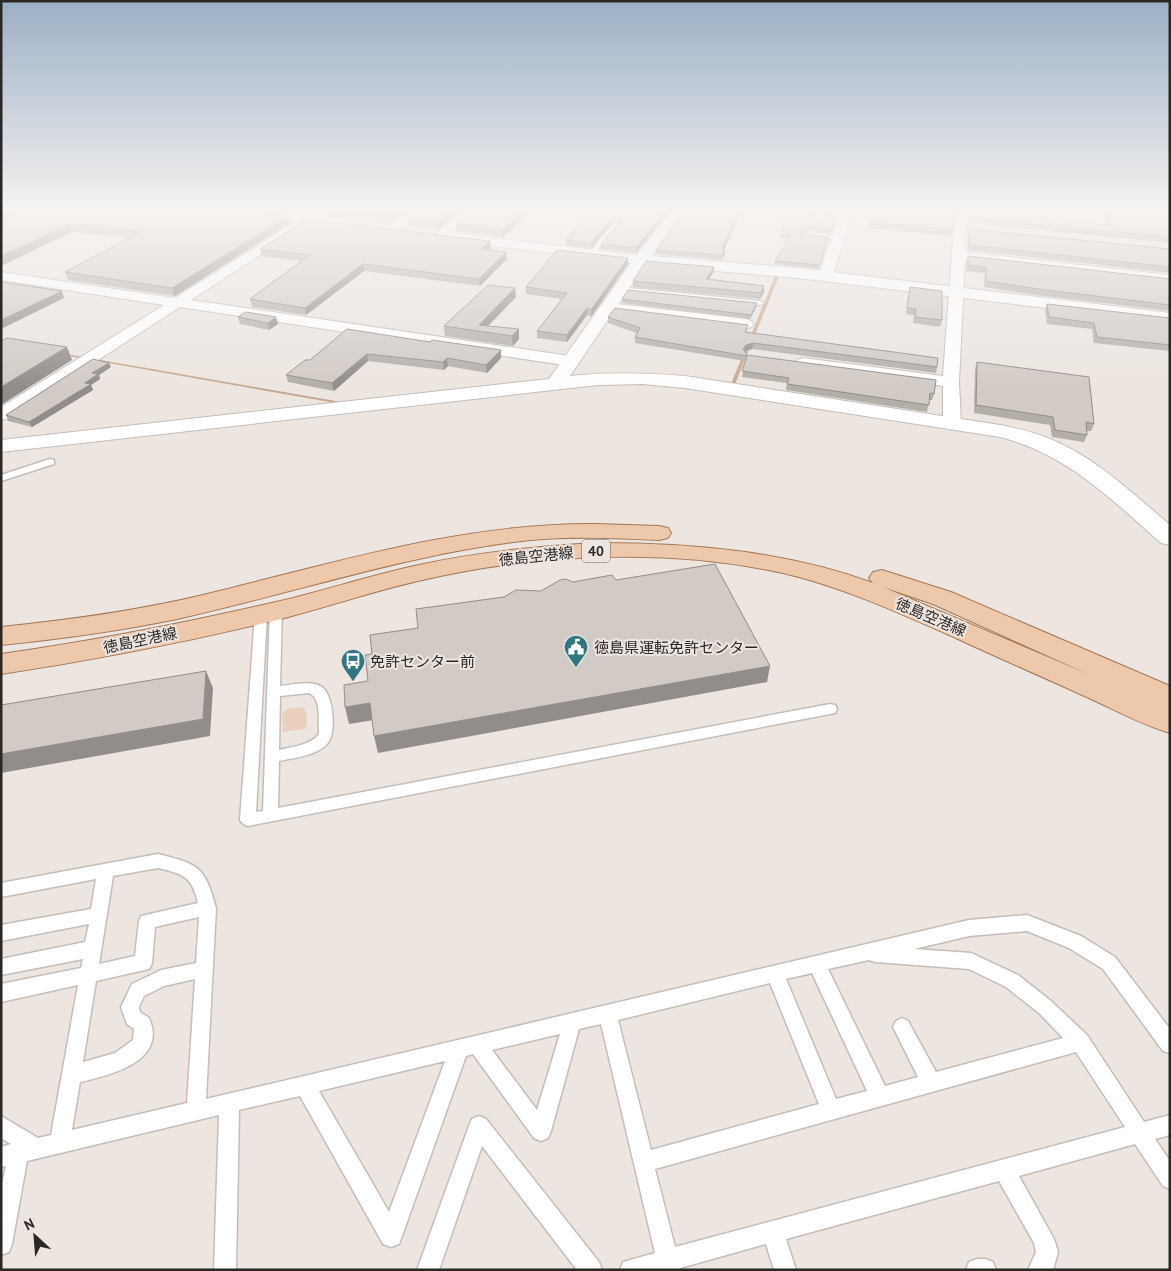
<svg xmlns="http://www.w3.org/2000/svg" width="1171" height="1271" viewBox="0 0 1171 1271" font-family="'PT Sans','Noto Sans JP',sans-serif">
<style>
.green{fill:#ead0bd}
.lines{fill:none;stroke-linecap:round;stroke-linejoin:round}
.stream{fill:#c7a890;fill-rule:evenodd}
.service-casing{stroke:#c4bdb8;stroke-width:3}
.minor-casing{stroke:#c4bdb8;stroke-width:2}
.tertiary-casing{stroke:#c4bdb8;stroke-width:2}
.primary-casing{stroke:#a27856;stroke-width:2}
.trunk-casing{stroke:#a27856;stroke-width:2}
.service{fill:#fff;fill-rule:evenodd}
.minor{fill:#fff;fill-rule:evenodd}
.tertiary{fill:#fff;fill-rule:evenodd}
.primary{fill:#eec8aa;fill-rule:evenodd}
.trunk{fill:#e8b68e;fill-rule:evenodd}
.wall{fill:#b4aea9}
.shaded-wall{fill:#928d8a}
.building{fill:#d1cac5;stroke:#928d8a}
.labels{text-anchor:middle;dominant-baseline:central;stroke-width:4;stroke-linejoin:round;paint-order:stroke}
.shield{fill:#ece5e0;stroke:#64605d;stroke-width:1}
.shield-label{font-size:14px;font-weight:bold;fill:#2a2725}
.street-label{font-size:15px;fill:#2a2725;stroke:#ece5e0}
.poi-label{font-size:15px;fill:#2a2725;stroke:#ece5e0;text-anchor:start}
</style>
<rect width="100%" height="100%" fill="#ece5e0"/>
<!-- green -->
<path class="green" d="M 301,707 L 304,708 C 307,714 308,724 305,729 L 283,732 L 282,713 L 288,709 Z"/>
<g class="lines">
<!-- stream -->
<g class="stream">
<path d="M 777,275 L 779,276 L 735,384 L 731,385 L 731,384 L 775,276 Z"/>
<path d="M 61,353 L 341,402 L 343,403 L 341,404 L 63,355 L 61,354 Z"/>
</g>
<defs>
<g id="service">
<path d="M 813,215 L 844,218 L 847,220 L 844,222 L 811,218 L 811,216 Z"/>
<path d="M 614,223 L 619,224 L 593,255 L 589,255 L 589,253 Z"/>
<path d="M 805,232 L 838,236 L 841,238 L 838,240 L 803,235 L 802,234 Z"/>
<path d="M 618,287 L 760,301 L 764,303 L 760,305 L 621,291 L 618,291 Z"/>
<path d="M 50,459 L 54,460 L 54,464 L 1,481 L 1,475 Z"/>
<path d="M 276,606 L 282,610 L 280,686 C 293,685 311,680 322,687 C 334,696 337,736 326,745 C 315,756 293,758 279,761 L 278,808 L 830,704 L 835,705 L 837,709 L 835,713 L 830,714 L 248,826 L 243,824 L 240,820 L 255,614 L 261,610 L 267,614 L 256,812 L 263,811 L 270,610 ZM 309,693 C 322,698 318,722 319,734 C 311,745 292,747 279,750 L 280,696 Z"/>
<path d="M 158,854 C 198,864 205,866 216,908 L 206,1099 L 969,920 L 1027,915 L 1081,936 L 1115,957 L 1170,1029 L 1170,1053 L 1163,1051 L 1103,969 L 1069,948 L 1027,931 L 969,936 L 914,949 L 971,953 L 1018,975 L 1051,1001 L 1087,1035 L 1144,1122 L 1170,1115 L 1170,1135 L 1155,1139 L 1170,1161 L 1170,1189 L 1163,1186 L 1135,1144 L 1019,1176 L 1054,1239 L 1058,1252 L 1053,1270 L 1028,1270 L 1036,1252 L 1034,1243 L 999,1181 L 786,1239 L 796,1270 L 774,1270 L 766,1244 L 680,1268 L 681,1270 L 620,1270 L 623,1262 L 655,1253 L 601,1024 L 579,1029 L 551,1131 L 548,1138 L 541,1141 L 534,1138 L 473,1054 L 466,1056 L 402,1236 L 399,1244 L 391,1247 L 383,1244 L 300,1096 L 239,1110 L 236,1270 L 214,1270 L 219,1115 L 27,1161 L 12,1244 L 9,1252 L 1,1255 L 1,1188 L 6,1166 L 1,1167 L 1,1147 L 11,1144 L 1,1138 L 1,1116 L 38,1138 L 51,1135 L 78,985 L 1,1002 L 1,984 L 81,968 L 83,959 L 1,975 L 1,959 L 85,942 L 89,924 L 1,941 L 1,925 L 91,909 L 96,879 L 1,897 L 1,883 ZM 158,868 C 183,874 192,876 198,903 L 141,916 L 139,921 L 135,956 L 99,964 L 113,876 ZM 199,917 L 196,963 L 161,970 L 132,984 L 121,1007 L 127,1024 L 134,1029 L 133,1040 L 115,1053 L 83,1062 L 96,981 L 149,969 L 152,963 L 155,927 ZM 869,960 L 875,962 L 969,969 L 1006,987 L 1039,1013 L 1063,1038 L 936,1072 L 908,1021 L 902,1018 L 896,1021 L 893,1027 L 918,1077 L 885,1086 L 828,969 ZM 812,973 L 867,1091 L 836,1099 L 786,979 ZM 195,979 L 187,1103 L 72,1130 L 80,1082 C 111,1075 168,1061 149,1018 L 140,1012 L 139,1007 L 144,996 L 164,986 ZM 770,983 L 819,1104 L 651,1150 L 618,1020 ZM 560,1034 L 537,1110 L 492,1050 ZM 1076,1052 L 1125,1127 L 675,1247 L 655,1169 ZM 445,1061 L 389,1212 L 319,1091 Z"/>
<path d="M 479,1116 L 486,1119 L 599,1262 L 602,1270 L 577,1270 L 482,1146 L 439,1270 L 417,1270 L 469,1126 L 472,1119 Z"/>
<path d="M 977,1259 L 985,1259 L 993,1262 L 996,1270 L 966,1270 L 969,1262 Z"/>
</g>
<g id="minor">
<path d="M 313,211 L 327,211 L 191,300 L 570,356 L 576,358 L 578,361 L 576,364 L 570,366 L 180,307 L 7,419 L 1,420 L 1,407 L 164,305 L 1,280 L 1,272 L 175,298 Z"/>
<path d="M 411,211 L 425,211 L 396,233 L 388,233 L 386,230 L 388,227 Z"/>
<path d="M 464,211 L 477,211 L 445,239 L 437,239 L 435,236 L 437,233 Z"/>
<path d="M 841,211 L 853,211 L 832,277 L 825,281 L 820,280 L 818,277 Z"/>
<path d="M 955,211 L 967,211 L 965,252 L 1170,275 L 1170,283 L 965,260 L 959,382 L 961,423 L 958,427 L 952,428 L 946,427 L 943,423 L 943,386 L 797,366 L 795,363 L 797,360 L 803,358 L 943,376 Z"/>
<path d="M 609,303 L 746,319 L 751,321 L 754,324 L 751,327 L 746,329 L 604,310 L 602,307 L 604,304 Z"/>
</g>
<g id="tertiary">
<path d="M 229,211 L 271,211 L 344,220 L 349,221 L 351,224 L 349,227 L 344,228 L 236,215 Z"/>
<path d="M 672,211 L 686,211 L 652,256 L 798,268 L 1170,313 L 1170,323 L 798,278 L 645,265 L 570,376 C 609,372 646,373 685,376 L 1000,425 C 1015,428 1030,431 1045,437 C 1093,455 1131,492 1170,525 L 1170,545 L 1161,543 C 1111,499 1067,454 1000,437 L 685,388 L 642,384 L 598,385 L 1,452 L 1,440 L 549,379 L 631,263 L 453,241 L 448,240 L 446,237 L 448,234 L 453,233 L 637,255 Z"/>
</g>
<g id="primary">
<path d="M 595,524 L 659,526 L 668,528 L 671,533 L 668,538 L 659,540 C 616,538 573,536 531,540 C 410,553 295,593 177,619 C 119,631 60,639 1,645 L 1,627 C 69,620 136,611 203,595 C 332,564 461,523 595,524 Z"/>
<path d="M 599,543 C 692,543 784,551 873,583 L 869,578 L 873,572 L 882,570 L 951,592 L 1170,686 L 1170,709 L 1166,708 L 1170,709 L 1170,733 C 1139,724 1110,707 1080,694 C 1040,676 999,658 958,639 C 906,616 854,592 799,577 C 678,546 538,553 418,581 C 370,592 324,608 277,620 C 186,642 94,660 1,674 L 1,654 C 94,641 185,623 276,602 C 324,591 371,575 419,565 C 478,552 538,546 599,543 ZM 883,587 L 933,604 L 1088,674 Z"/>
</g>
<path id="trunk" d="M 4,211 L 18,211 L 6,227 L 1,228 L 1,214 Z"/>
</defs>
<!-- service casing -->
<use href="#service" class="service-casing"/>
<!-- minor casing -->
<use href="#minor" class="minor-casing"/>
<!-- tertiary casing -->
<use href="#tertiary" class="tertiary-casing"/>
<!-- primary casing -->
<use href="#primary" class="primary-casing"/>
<!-- trunk casing -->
<use href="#trunk" class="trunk-casing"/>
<!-- service -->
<use href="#service" class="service"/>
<!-- minor -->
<use href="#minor" class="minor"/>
<!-- tertiary -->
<use href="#tertiary" class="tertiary"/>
<!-- primary -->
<use href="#primary" class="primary"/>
<!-- trunk -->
<use href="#trunk" class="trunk"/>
</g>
<!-- wall -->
<g class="wall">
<path d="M 286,211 L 310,211 L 306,213 Z"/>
<path d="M 323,211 L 408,211 L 390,223 L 324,216 Z"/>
<path d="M 418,211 L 461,211 L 439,229 L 409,226 L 408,218 Z"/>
<path d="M 471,211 L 532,211 L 503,237 L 456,231 L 456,224 Z"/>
<path d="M 590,211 L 670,211 L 636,253 L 601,249 L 601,244 L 619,222 L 614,221 L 591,248 L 566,245 L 566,240 Z"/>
<path d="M 685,211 L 741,211 L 724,249 L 725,254 L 721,260 L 656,254 L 656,250 Z"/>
<path d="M 790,211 L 839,211 L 837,215 L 813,213 L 811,215 L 811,217 L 835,220 L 831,233 L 805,230 L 802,232 L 803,234 L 827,240 L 819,269 L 775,264 L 775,261 L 788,239 L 781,238 L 781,235 Z"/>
<path d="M 969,211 L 1034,211 L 1035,217 L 1108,226 L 1103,211 L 1170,211 L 1170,243 L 968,223 Z"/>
<path d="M 288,216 L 290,223 L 175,296 L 68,280 L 65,272 L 129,238 L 72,232 L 1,222 Z"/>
<path d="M 868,222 L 953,230 L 951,236 L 867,228 Z"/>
<path d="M 969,229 L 1170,249 L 1170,273 L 968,250 L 968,234 Z"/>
<path d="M 491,248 L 488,250 L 507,259 L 480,286 L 364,271 L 306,315 L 252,307 L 250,299 L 302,261 L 262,256 L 260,249 Z"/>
<path d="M 968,256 L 1170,279 L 1170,311 L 1036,295 L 984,287 L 985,273 L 966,271 L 967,262 Z"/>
<path d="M 628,258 L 628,264 L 591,317 L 587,315 L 567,342 L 537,338 L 537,331 L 562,299 L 526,294 L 526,287 Z"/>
<path d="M 714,267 L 713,273 L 709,279 L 764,286 L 764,292 L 760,299 L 633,287 L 633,281 Z"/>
<path d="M 910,287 L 942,320 L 940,327 L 913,323 L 914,315 L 906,314 Z"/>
<path d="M 515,288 L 516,297 L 488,326 L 519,329 L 519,339 L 513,346 L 445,336 L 444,326 Z"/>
<path d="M 622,299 L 756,307 L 750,319 L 622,303 Z"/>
<path d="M 1047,304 L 1170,318 L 1170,351 L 1094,343 L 1092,329 L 1047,324 L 1045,310 Z"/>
<path d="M 238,317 L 276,317 L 278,324 L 269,330 L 240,324 Z"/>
<path d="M 608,317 L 747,331 L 747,332 L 937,367 L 936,373 L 752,349 L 745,352 L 747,355 L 934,394 L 932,400 L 929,400 L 927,412 L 786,390 L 787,383 L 742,377 L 745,361 L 635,343 L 635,337 L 637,333 L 608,323 Z"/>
<path d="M 347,329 L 501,358 L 487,373 L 448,366 L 444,370 L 368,361 L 334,391 L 288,382 L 286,375 L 310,360 Z"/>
<path d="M 977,362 L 1094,424 L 1091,431 L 1087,431 L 1087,435 L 1084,442 L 1052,437 L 1050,425 L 974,413 L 975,369 Z"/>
<path d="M 111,367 L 99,375 L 100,379 L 91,385 L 93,390 L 32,427 L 8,421 L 6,415 Z"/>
</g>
<!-- shaded-wall -->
<g class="shaded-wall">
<path d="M 396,211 L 408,211 L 390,223 L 389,216 Z"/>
<path d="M 451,211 L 461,211 L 439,229 L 438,222 Z"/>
<path d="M 523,211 L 532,211 L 503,237 L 502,230 Z"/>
<path d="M 666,211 L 670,211 L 636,253 L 636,248 Z"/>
<path d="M 739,211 L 741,211 L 722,254 L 722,249 Z"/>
<path d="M 288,216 L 290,223 L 175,296 L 172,288 Z"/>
<path d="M 614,217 L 614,221 L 591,248 L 591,243 Z"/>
<path d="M 70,224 L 72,232 L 1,266 L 1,256 Z"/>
<path d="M 806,227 L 805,230 L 800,234 L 801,231 Z"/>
<path d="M 490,241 L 491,248 L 482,256 L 481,249 Z"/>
<path d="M 725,250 L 725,254 L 721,260 L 722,255 Z"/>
<path d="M 506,252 L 507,259 L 480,286 L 479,279 Z"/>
<path d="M 628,258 L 628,264 L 591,317 L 591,310 Z"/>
<path d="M 363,264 L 364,271 L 306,315 L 305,308 Z"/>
<path d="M 714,267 L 713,273 L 706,284 L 706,279 Z"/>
<path d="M 764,286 L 764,292 L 760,299 L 761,293 Z"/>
<path d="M 515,288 L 516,297 L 482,332 L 479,325 Z"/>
<path d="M 62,291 L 64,298 L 1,329 L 1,320 Z"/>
<path d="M 757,303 L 756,307 L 750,319 L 751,315 Z"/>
<path d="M 587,308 L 587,315 L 567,342 L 567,335 Z"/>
<path d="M 276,317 L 278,324 L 269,330 L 268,323 Z"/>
<path d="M 519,329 L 519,339 L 513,346 L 512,336 Z"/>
<path d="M 753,343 L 752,349 L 745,351 L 742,355 L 743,349 L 746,345 Z"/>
<path d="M 67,347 L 72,360 L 1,405 L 1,387 Z"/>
<path d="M 501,350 L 501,358 L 487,373 L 486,365 Z"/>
<path d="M 367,354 L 368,361 L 334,391 L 332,383 Z"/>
<path d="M 447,358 L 448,366 L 444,370 L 443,362 Z"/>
<path d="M 109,363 L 111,367 L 99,375 L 100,379 L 91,385 L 93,390 L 32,427 L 29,422 L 85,383 L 92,373 Z"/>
<path d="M 770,666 L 767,682 L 378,753 L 374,736 Z"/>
<path d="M 206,671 L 213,688 L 210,736 L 1,773 L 1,754 Z"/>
<path d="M 370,703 L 374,720 L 349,724 L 345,707 Z"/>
</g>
<!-- building -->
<g class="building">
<path d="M 12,211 L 246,211 L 288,216 L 172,288 L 65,272 L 140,232 L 70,224 L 1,256 L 1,222 L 4,221 Z"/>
<path d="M 345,211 L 396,211 L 389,216 Z"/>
<path d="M 418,211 L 451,211 L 438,222 L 408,218 Z"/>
<path d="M 471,211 L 523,211 L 502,230 L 456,224 Z"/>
<path d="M 590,211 L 666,211 L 636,248 L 601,244 L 621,221 L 621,218 L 614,217 L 591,243 L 566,240 Z"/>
<path d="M 685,211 L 739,211 L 722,249 L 725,250 L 722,255 L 656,250 Z"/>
<path d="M 790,211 L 812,211 L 810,213 L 811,217 L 835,220 L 832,230 L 806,227 L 801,231 L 803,234 L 828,237 L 820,265 L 775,261 L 790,236 L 781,235 L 784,222 Z"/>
<path d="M 824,211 L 839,211 L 838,212 Z"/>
<path d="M 872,211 L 955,211 L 953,230 L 868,222 Z"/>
<path d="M 970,211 L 1034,211 L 1035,217 L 1111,226 L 1107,211 L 1170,211 L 1170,237 L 969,218 Z"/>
<path d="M 307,219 L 490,241 L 481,249 L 506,252 L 479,279 L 363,264 L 305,308 L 250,299 L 310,255 L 260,249 Z"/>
<path d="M 969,229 L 1170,249 L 1170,267 L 969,245 Z"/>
<path d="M 557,250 L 628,258 L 591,310 L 587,308 L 567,335 L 537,331 L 567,293 L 526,287 Z"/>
<path d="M 968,256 L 1170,279 L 1170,305 L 1038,289 L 986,281 L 986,267 L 968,265 Z"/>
<path d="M 646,261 L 714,267 L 706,279 L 764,286 L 761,293 L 633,281 Z"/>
<path d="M 1,282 L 62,291 L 1,320 Z"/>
<path d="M 488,285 L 515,288 L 479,325 L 519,329 L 512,336 L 444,326 Z"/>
<path d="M 910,287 L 942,291 L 942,320 L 915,317 L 916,309 L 907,308 Z"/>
<path d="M 628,290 L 757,303 L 751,315 L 622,299 Z"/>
<path d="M 1047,304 L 1170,318 L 1170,345 L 1097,337 L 1094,323 L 1049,317 Z"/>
<path d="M 615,308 L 748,325 L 745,332 L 938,358 L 937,367 L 753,343 L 746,345 L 743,349 L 747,355 L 936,380 L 934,394 L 930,393 L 929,405 L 787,384 L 789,378 L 742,371 L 747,356 L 635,337 L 640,328 L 608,317 Z"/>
<path d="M 246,312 L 276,317 L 268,323 L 238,317 Z"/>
<path d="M 347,329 L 430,342 L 432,340 L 501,350 L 486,365 L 447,358 L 443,362 L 367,354 L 332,383 L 286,375 L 305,360 L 310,360 Z"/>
<path d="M 7,338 L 67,347 L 1,387 L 1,341 Z"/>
<path d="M 93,359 L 109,363 L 92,373 L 98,374 L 85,383 L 91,384 L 29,422 L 6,415 Z"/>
<path d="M 977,362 L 1089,377 L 1094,424 L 1086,422 L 1087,435 L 1055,430 L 1053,417 L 976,405 Z"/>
<path d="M 715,564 L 770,666 L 374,736 L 370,703 L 345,707 L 344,685 L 368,681 L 365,655 L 372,654 L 370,635 L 418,628 L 416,609 L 504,597 L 516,590 L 541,591 L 560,580 L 566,579 L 573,582 L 612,575 L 616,580 Z"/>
<path d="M 206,671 L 203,719 L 1,754 L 1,705 Z"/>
</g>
<!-- sky -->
<linearGradient id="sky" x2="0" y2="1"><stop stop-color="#9bafc5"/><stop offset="0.54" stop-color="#f6f3f1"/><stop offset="1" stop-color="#f6f3f1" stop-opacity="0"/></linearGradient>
<rect width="1171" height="389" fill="url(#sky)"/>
<!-- icons -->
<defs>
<symbol id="civic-pin" viewBox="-11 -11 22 30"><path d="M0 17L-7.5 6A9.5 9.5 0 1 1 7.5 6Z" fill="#307782" stroke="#ece5e0"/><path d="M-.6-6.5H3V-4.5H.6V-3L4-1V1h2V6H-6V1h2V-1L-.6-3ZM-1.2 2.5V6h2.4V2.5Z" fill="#fff"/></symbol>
<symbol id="bus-pin" viewBox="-11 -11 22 30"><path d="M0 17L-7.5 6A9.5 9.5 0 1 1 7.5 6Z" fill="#307782" stroke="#ece5e0"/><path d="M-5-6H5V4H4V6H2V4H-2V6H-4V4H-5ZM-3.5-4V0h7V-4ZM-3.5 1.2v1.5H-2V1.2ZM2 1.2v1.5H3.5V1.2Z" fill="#fff"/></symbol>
</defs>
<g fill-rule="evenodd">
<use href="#civic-pin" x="562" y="633" width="28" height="38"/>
<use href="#bus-pin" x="339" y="647" width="28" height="38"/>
</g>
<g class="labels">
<!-- shield labels -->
<rect class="shield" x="582" y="539.5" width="28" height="23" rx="4"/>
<g class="shield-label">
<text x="596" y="551">40</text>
</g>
<!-- street labels -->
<g class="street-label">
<text transform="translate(536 556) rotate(-6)">徳島空港線</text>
<text transform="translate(931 617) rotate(23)">徳島空港線</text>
<text transform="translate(140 640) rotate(-12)">徳島空港線</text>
</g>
<!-- poi labels -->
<g class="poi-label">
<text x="594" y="647">徳島県運転免許センター</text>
<text x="370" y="661">免許センター前</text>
</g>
</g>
<!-- border -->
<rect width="1171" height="1271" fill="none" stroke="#2a2725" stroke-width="5"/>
<!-- north arrow -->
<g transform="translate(35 1236) rotate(334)" stroke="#ece5e0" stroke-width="4" paint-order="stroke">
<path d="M0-4L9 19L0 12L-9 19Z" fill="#2a2725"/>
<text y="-8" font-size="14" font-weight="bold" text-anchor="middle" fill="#2a2725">N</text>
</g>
</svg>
